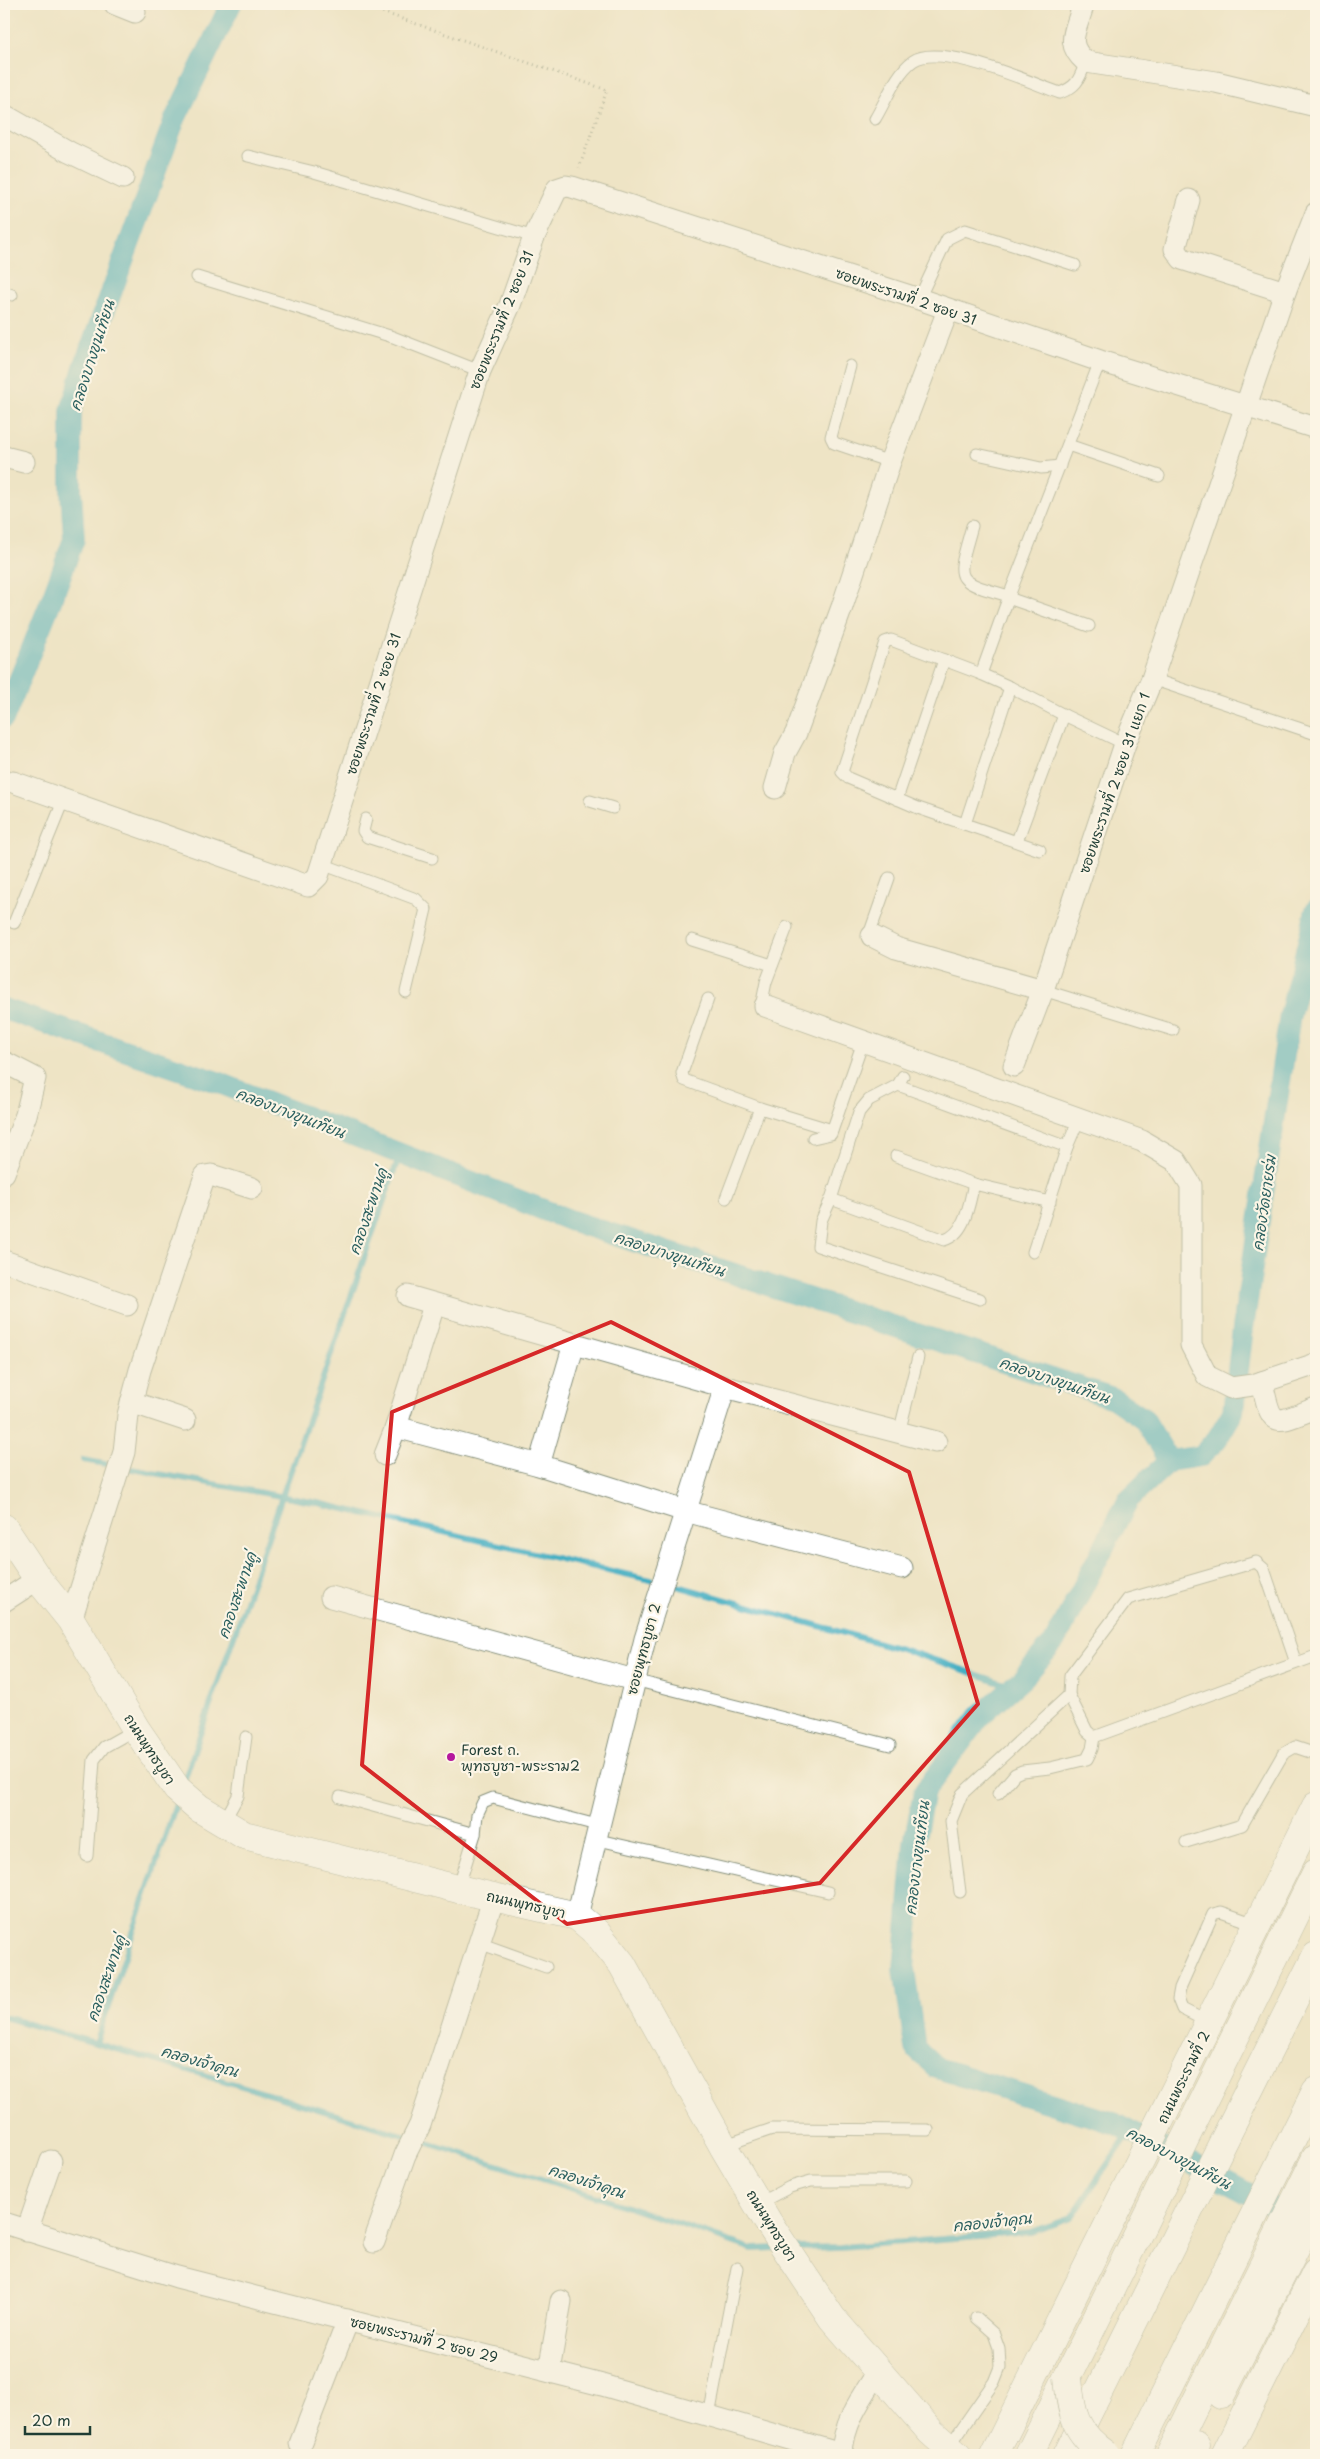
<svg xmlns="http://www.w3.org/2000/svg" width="1320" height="2459" viewBox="0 0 1320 2459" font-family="'Playpen Sans','Playpen Sans Thai',sans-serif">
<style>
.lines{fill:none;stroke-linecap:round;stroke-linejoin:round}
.stream{stroke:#44afc3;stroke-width:6}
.canal{stroke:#44afc3;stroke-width:22}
.lane-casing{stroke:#86907c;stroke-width:13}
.street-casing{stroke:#86907c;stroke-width:23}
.secondary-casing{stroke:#86907c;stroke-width:29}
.highway-casing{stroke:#86907c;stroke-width:29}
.path{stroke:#86907c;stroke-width:3;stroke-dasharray:1 4;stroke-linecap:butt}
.lane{stroke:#fff;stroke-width:11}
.street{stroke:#fff;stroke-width:21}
.secondary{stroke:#fff;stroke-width:28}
.highway{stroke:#fff;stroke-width:28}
.secondary-bridge-casing{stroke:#86907c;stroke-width:29;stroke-linecap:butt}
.secondary-bridge{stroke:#fff;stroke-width:28}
.marked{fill:none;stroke:#d62828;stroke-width:4;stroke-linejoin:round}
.poi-dot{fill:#b5179e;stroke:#fcf5e5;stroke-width:2}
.labels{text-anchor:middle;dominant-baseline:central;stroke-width:4.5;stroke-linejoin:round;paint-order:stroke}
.street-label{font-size:14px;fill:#1f3d34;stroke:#fcf5e5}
.poi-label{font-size:14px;fill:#1f3d34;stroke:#fcf5e5;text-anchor:start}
.water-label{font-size:15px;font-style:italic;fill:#2a5f5f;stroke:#fcf5e5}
</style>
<rect width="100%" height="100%" fill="#fcf5e5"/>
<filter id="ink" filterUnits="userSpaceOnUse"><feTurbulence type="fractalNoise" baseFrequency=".02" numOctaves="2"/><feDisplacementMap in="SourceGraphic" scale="10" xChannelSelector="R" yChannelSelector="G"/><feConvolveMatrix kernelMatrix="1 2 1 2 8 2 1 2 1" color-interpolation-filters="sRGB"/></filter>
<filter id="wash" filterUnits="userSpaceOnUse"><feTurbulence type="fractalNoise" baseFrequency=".0096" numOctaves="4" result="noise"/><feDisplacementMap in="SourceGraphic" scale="20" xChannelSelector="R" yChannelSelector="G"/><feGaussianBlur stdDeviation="1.12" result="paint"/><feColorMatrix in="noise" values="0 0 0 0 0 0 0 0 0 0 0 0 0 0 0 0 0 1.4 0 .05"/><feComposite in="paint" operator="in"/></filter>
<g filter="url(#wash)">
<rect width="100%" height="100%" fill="#eee4c5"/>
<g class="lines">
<!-- stream -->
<g class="stream">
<path d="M 83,1460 L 318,1503 L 681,1587 L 911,1652 L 1014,1687"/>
<path d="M 183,1784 L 400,1154"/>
<path d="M 4,2017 C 255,2088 505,2164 752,2249 L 777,2248"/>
<path d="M 96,2043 L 178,1798"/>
<path d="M 795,2248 L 841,2247 L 1031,2232 L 1071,2218 L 1130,2131"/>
</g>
<!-- canal -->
<g class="canal">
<path d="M 4,718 L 53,596 L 74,539 L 71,491 L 71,411 L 84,367 L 174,121 L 231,4"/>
<path d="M 4,1009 L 217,1082 L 572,1221 L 1113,1398 L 1144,1419 L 1169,1461 L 1128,1500 L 1055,1641 L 1023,1678 L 980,1716 L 924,1792 L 914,1843 L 904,1969 L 915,2048 L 937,2068 L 1117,2124 L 1302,2222"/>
<path d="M 1169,1461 L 1201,1456 L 1217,1439 L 1233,1412 L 1243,1328 L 1290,1015 L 1316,910"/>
</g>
</g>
</g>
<g filter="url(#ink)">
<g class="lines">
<defs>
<g id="lane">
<path d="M 875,119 C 886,101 896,73 913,61 C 940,42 1029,82 1060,93 C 1078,86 1079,79 1086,62"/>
<path d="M 248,156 L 314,172 L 534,237"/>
<path d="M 197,277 L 393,337 L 480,371"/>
<path d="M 4,292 L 12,295"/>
<path d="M 919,299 L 947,239 L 965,230 L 1075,265"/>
<path d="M 850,366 L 831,437 L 834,443 L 890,462"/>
<path d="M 1068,445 L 1159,476"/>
<path d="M 977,454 L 1041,468 L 1060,466"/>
<path d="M 972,526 C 957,581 951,580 1009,596 L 981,674 L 1010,687 L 1064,715 L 1017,841"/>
<path d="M 1089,626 L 1014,600 L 1009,596 L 1100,361"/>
<path d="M 981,674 L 891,640 L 885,642 L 842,772 L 848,778 L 918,808 L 1040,850"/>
<path d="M 1152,679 L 1316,734"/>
<path d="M 1064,715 L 1125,744"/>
<path d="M 897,799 L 944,660"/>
<path d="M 590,801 L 613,808"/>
<path d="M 366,819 L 363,831 L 367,837 L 432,858"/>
<path d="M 965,824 L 1010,687"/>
<path d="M 322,864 L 416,899 L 426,909 L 406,992"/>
<path d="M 14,923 L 64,799"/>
<path d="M 872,936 L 870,932 L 889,878"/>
<path d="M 692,940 L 772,965"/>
<path d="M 1043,990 L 1173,1030"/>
<path d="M 708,999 L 682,1073 L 684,1080 L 760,1108 L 832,1130"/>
<path d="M 765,1006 L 762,1002 L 766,982 L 787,927"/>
<path d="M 903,1076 L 898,1085 L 1067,1147 L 1033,1252"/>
<path d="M 898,1085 L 869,1100 L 859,1112 L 831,1199 L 821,1221 L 818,1246 L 980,1299"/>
<path d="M 813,1138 L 831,1134 L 863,1042"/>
<path d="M 1067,1147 L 1079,1119"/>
<path d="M 896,1156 L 974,1184"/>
<path d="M 726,1198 L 760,1108"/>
<path d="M 831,1199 L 944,1240 C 966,1234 969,1203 974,1184 L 1050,1202"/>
<path d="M 899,1433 L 918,1357"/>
<path d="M 1296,1663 L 1264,1569 L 1256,1562 L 1128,1599 L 1070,1676 L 1069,1695 L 1087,1731 L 1094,1737 L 1316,1656"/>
<path d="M 634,1680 L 890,1745"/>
<path d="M 998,1794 L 1015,1774 L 1022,1771 L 1050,1768 L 1087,1759 L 1092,1749 L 1094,1737"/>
<path d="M 340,1797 L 475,1834 L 458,1889"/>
<path d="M 223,1823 L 238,1796 L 246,1737"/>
<path d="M 475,1834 L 477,1815 L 483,1802 L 493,1798 L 597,1825"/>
<path d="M 594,1839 L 828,1892"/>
<path d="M 1186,1842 L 1242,1825 L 1283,1754 L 1295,1747 L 1316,1754"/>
<path d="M 87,1856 L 94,1760 L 104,1747 L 136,1729"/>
<path d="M 960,1892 L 951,1821 L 962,1794 L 1069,1695"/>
<path d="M 479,1943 L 546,1967"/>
<path d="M 1210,2023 L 1182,2009 L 1178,1999 L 1180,1988 L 1213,1914 L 1221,1912 L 1258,1925"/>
<path d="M 723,2146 L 772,2129 L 928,2130"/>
<path d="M 759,2203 L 790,2187 L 811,2181 L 906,2181"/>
<path d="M 709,2416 L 737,2268"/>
<path d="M 948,2448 L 994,2382 L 1000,2367 L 999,2348 L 994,2334 L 976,2318"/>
</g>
<g id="street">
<path d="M 115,4 L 135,12"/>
<path d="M 1082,9 C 1075,33 1065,44 1086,62 L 1216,82 L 1316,106"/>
<path d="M 4,115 L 69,152 L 123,178"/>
<path d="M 1189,200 L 1175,249 L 1182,259 L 1285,292"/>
<path d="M 4,457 L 24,462"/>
<path d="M 13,782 L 308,886 L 318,876 L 480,371 L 510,305 L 534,237 L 557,189 L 566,186 L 572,187 L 919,299 L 1100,361 L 1316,428"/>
<path d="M 775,788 L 785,753 L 796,733 L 842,607 L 890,462 L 948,310"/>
<path d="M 872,936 L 896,948 L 1043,990 L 1125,744 L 1152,679 L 1285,292 L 1316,213"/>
<path d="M 765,1006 L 1142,1141 L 1176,1161 L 1191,1185 L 1191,1345 L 1207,1376 L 1231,1388 L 1253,1385 L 1316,1364"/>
<path d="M 4,1062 L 35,1078 L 26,1115 L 4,1173"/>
<path d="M 1014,1066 L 1043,990"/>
<path d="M 4,1261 L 127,1305"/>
<path d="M 408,1296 L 725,1387 L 936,1442"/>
<path d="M 1262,1382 C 1272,1430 1274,1424 1316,1408"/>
<path d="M 131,1402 L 185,1420"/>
<path d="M 396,1427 L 539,1465 L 685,1511 L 902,1568"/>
<path d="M 385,1455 L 396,1427 L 434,1305"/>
<path d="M 539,1465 L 574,1344"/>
<path d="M 331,1597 L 634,1680"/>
<path d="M 4,1601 L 38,1579"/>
<path d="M 71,1620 L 124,1452 L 128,1415 L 140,1370 L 205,1176 L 211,1175 L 252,1188"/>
<path d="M 577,1916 L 645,1639 L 725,1387"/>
<path d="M 4,2223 L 177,2277 L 602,2385 L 845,2455"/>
<path d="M 27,2231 L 51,2161"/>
<path d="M 374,2242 L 405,2155 L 420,2125 L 494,1897"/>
<path d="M 549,2371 L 561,2301"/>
<path d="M 300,2444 L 348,2320"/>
<path d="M 842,2454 C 843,2423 862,2397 878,2372"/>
</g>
<g id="secondary">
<path d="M 4,1528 L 38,1579 L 71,1620 L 136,1729 L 177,1789 L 199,1808 L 244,1835 L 458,1889 L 577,1916 L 597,1933 L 622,1964 L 723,2146 L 768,2222 L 832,2318 L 931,2432 L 957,2455"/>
<path d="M 994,2455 L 1316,1806"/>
<path d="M 1177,2455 L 1196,2445"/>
<path d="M 1225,2455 L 1316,2272"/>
</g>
<g id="highway">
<path d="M 1221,2395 L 1316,2207"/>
<path d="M 1029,2455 L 1316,1873"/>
<path d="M 1067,2455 L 1316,1956"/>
<path d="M 1135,2455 L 1316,2091"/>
<path d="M 1170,2455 L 1316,2158"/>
</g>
</defs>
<!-- lane casing -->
<use href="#lane" class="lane-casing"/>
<!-- street casing -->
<use href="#street" class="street-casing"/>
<!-- secondary casing -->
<use href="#secondary" class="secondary-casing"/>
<!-- highway casing -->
<use href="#highway" class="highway-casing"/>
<!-- path -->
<path class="path" d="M 359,4 L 607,90 L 579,168"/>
<!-- lane -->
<use href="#lane" class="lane"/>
<!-- street -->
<use href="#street" class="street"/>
<!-- secondary -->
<use href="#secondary" class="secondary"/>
<!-- highway -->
<use href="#highway" class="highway"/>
<defs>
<path id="secondary-bridge" d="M 1068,2377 C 1071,2415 1075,2433 1107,2455"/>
</defs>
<!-- secondary-bridge casing -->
<use href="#secondary-bridge" class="secondary-bridge-casing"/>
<!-- secondary-bridge -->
<use href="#secondary-bridge" class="secondary-bridge"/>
</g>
</g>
<!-- marked area -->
<path d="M0 0H1320V2459H0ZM 611,1322 L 909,1472 L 978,1704 L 820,1883 L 567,1924 L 362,1765 L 392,1412 Z" fill="#eee4c5" fill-opacity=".55" fill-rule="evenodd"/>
<path class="marked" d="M 611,1322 L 909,1472 L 978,1704 L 820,1883 L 567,1924 L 362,1765 L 392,1412 Z"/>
<!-- markers -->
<circle class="poi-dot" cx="451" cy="1757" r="5"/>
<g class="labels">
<!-- street labels -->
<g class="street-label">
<text transform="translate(906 296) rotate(19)">ซอยพระรามที่ 2 ซอย 31</text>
<text transform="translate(501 320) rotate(-68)">ซอยพระรามที่ 2 ซอย 31</text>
<text transform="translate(373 704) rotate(-72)">ซอยพระรามที่ 2 ซอย 31</text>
<text transform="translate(1114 783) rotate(-71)">ซอยพระรามที่ 2 ซอย 31 แยก 1</text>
<text transform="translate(643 1649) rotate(-75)">ซอยพุทธบูชา 2</text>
<text transform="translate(150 1749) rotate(57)">ถนนพุทธบูชา</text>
<text transform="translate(526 1904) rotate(13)">ถนนพุทธบูชา</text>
<text transform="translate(1183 2077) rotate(-64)">ถนนพระรามที่ 2</text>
<text transform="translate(772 2225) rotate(58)">ถนนพุทธบูชา</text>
<text transform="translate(424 2339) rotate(14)">ซอยพระรามที่ 2 ซอย 29</text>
</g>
<!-- poi labels -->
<g class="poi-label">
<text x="461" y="1749">Forest ถ.<tspan x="461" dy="16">พุทธบูชา-พระราม2</tspan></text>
</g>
<!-- water labels -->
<g class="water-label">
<text transform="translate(91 355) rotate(-72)">คลองบางขุนเทียน</text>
<text transform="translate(291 1112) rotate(21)">คลองบางขุนเทียน</text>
<text transform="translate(1263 1203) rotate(-82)">คลองวัดยายร่ม</text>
<text transform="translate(367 1211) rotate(-71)">คลองสะพานคู่</text>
<text transform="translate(670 1253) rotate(18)">คลองบางขุนเทียน</text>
<text transform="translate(1055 1379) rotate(19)">คลองบางขุนเทียน</text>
<text transform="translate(236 1595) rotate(-71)">คลองสะพานคู่</text>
<text transform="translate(916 1858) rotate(-83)">คลองบางขุนเทียน</text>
<text transform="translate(105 1978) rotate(-71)">คลองสะพานคู่</text>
<text transform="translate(200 2060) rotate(16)">คลองเจ้าคุณ</text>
<text transform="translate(1179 2157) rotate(28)">คลองบางขุนเทียน</text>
<text transform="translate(587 2180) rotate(18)">คลองเจ้าคุณ</text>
<text transform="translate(992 2221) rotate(-6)">คลองเจ้าคุณ</text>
</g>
</g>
<!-- margin -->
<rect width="1320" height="2459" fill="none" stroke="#fcf5e5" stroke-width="20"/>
<!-- scale -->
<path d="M25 2426v8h65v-8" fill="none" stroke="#1f3d34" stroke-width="2.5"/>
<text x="32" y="2426" font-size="15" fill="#1f3d34" stroke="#fcf5e5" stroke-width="4" paint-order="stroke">20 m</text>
</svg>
